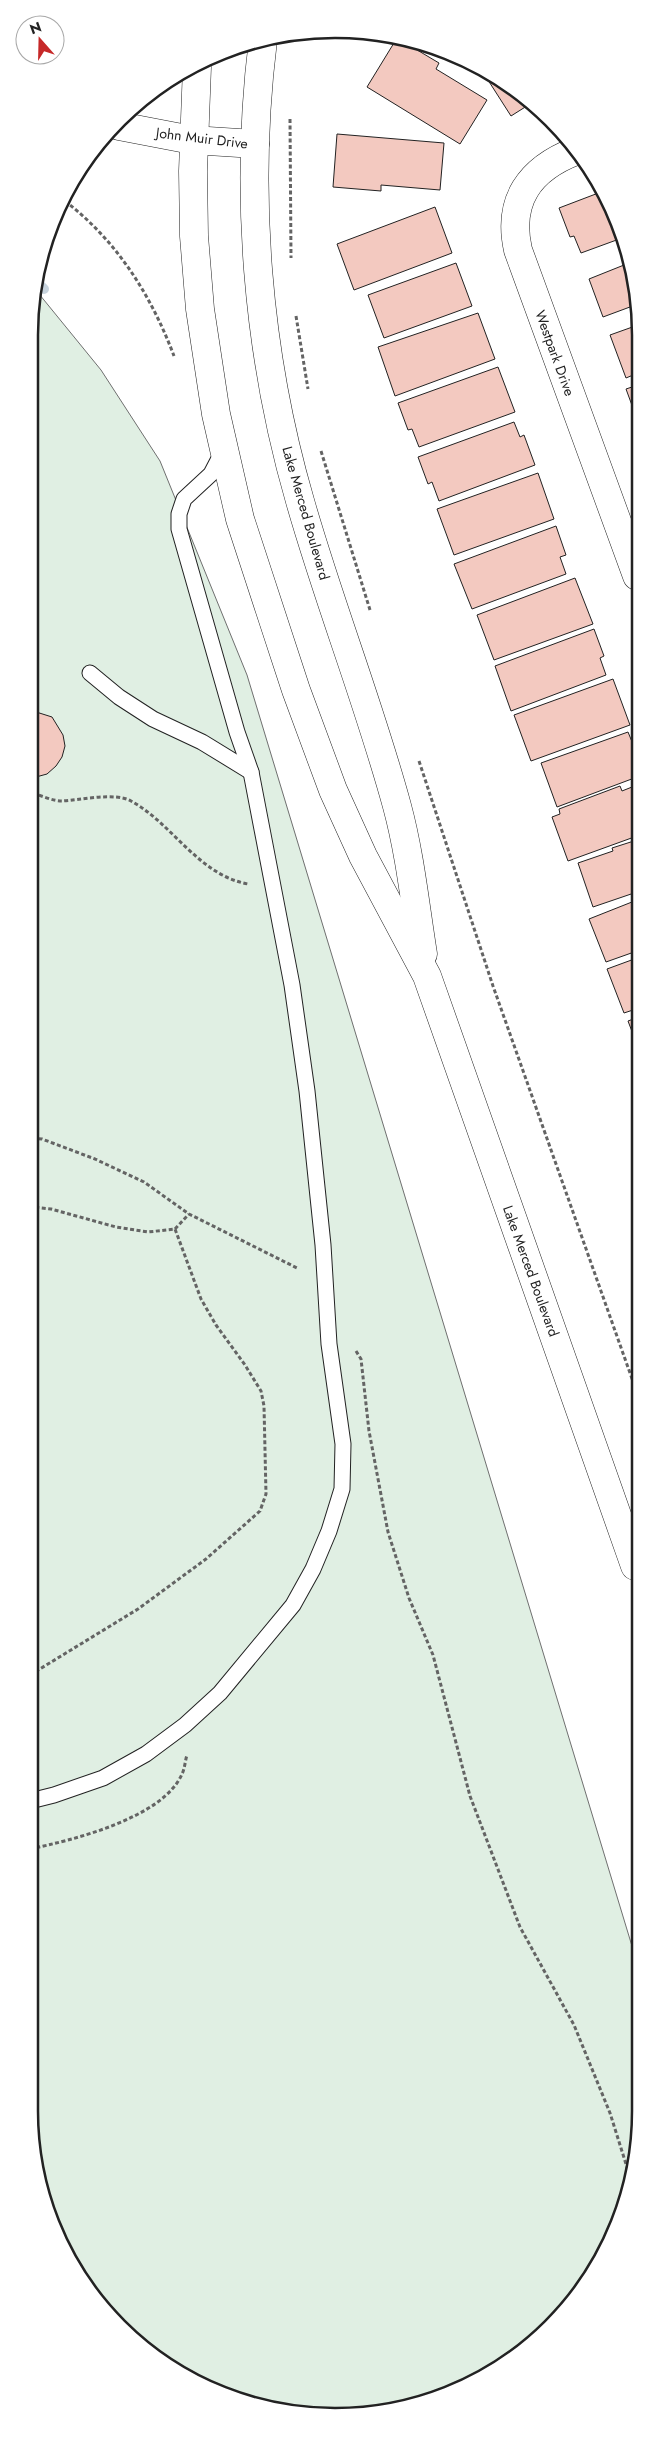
<svg xmlns="http://www.w3.org/2000/svg" width="669" height="2445" viewBox="0 0 669 2445" font-family="Jost,sans-serif">
<style>
.green{fill:#e0efe3;stroke:#6f6f6f}
.lines{fill:none;stroke-linecap:round;stroke-linejoin:round}
.stream{stroke:#c7d3dd;stroke-width:10}
.building{fill:#f3c9c0;stroke:#222}
.service-casing{stroke:#222;stroke-width:17}
.minor-casing{stroke:#222;stroke-width:29}
.tertiary-casing{stroke:#222;stroke-width:29}
.secondary-casing{stroke:#222;stroke-width:29}
.path{stroke:#646464;stroke-width:3;stroke-dasharray:4 2.5;stroke-linecap:butt}
.service{stroke:#fff;stroke-width:15}
.minor{stroke:#fff;stroke-width:28}
.tertiary{stroke:#fff;stroke-width:28}
.secondary{stroke:#fff;stroke-width:28}
.labels{text-anchor:middle;dominant-baseline:central;stroke-width:4;stroke-linejoin:round;paint-order:stroke}
.street-label{font-size:14px;fill:#222;stroke:#fff}
.rim{fill:none;stroke:#222;stroke-width:2.5}
</style>
<rect width="100%" height="100%" fill="#fff"/>
<!-- green -->
<path class="green" d="M 35,289 L 101,370 L 160,461 L 247,675 L 635,1956 L 634,2170 L 599,2264 L 520,2353 L 414,2406 L 314,2416 L 199,2385 L 105,2312 L 52,2227 L 29,2110 Z"/>
<g class="lines">
<!-- stream -->
<path class="stream" d="M 35,280 L 44,289"/>
</g>
<!-- building -->
<g class="building">
<path d="M 397,38 L 439,63 L 436,69 L 487,100 L 460,144 L 367,87 Z"/>
<path d="M 479,66 L 487,70 L 530,104 L 511,116 Z"/>
<path d="M 337,134 L 444,143 L 440,190 L 381,185 L 381,191 L 333,187 Z"/>
<path d="M 601,192 L 617,217 L 622,238 L 581,253 L 574,236 L 570,237 L 559,208 Z"/>
<path d="M 435,207 L 452,253 L 354,290 L 337,244 Z"/>
<path d="M 456,263 L 472,306 L 384,338 L 368,295 Z"/>
<path d="M 629,263 L 638,295 L 638,304 L 603,317 L 589,279 Z"/>
<path d="M 478,313 L 495,359 L 395,396 L 378,347 Z"/>
<path d="M 638,325 L 638,373 L 626,378 L 610,335 Z"/>
<path d="M 498,367 L 515,412 L 419,447 L 412,429 L 408,430 L 398,403 Z"/>
<path d="M 638,385 L 637,419 L 626,389 Z"/>
<path d="M 514,422 L 520,437 L 524,435 L 535,465 L 439,501 L 432,482 L 428,484 L 418,457 Z"/>
<path d="M 538,473 L 554,519 L 454,555 L 437,509 Z"/>
<path d="M 556,526 L 566,555 L 560,557 L 566,574 L 472,609 L 454,564 Z"/>
<path d="M 575,578 L 593,624 L 494,660 L 477,615 Z"/>
<path d="M 594,629 L 604,656 L 600,658 L 606,675 L 511,711 L 495,666 Z"/>
<path d="M 613,679 L 630,725 L 531,761 L 514,715 Z"/>
<path d="M 33,711 L 52,717 L 63,735 L 65,746 L 62,757 L 56,766 L 47,774 L 36,777 L 33,777 Z"/>
<path d="M 628,732 L 637,754 L 637,777 L 557,807 L 541,763 Z"/>
<path d="M 637,785 L 637,836 L 568,861 L 552,817 L 560,814 L 559,809 L 620,786 L 622,791 Z"/>
<path d="M 637,840 L 637,892 L 593,907 L 578,863 L 613,851 L 612,848 Z"/>
<path d="M 637,900 L 637,951 L 606,962 L 589,919 Z"/>
<path d="M 637,958 L 636,1009 L 624,1013 L 607,969 Z"/>
<path d="M 636,1018 L 636,1042 L 628,1021 Z"/>
</g>
<g class="lines">
<defs>
<g id="service">
<path d="M 90,673 L 119,697 L 153,719 L 202,742 L 251,772"/>
<path d="M 30,1801 L 54,1795 L 103,1778 L 146,1754 L 185,1725 L 220,1693 L 293,1605 L 313,1569 L 329,1531 L 342,1489 L 343,1444 L 329,1344 L 323,1245 L 307,1091 L 292,985 L 251,772 L 237,732 L 179,529 L 179,514 L 184,499 L 211,474 L 223,451"/>
</g>
<path id="minor" d="M 576,151 C 529,169 507,201 518,250 L 637,576"/>
<path id="tertiary" d="M 119,126 L 192,140 L 255,144"/>
<g id="secondary">
<path d="M 263,40 C 244,192 257,353 300,501 C 329,603 369,703 397,806 C 410,854 415,904 423,954"/>
<path d="M 197,67 L 193,171 L 194,236 L 200,309 L 216,414 L 240,519 L 296,690 L 333,790 L 363,856 L 427,976 L 635,1566"/>
</g>
</defs>
<!-- service casing -->
<use href="#service" class="service-casing"/>
<!-- minor casing -->
<use href="#minor" class="minor-casing"/>
<!-- tertiary casing -->
<use href="#tertiary" class="tertiary-casing"/>
<!-- secondary casing -->
<use href="#secondary" class="secondary-casing"/>
<!-- path -->
<g class="path">
<path d="M 290,119 L 291,258"/>
<path d="M 65,201 C 117,241 151,295 174,356"/>
<path d="M 296,316 L 308,389"/>
<path d="M 321,451 L 370,610"/>
<path d="M 419,761 L 493,986 L 636,1390"/>
<path d="M 33,793 C 42,796 53,801 62,801 C 80,800 115,792 131,801 C 172,823 198,875 248,884"/>
<path d="M 32,1138 L 42,1139 L 95,1159 L 144,1182 L 189,1214 L 299,1269"/>
<path d="M 175,1229 L 189,1214"/>
<path d="M 356,1351 L 361,1359 L 369,1431 L 388,1532 L 409,1598 L 433,1655 L 470,1796 L 520,1927 L 574,2025 L 610,2113 L 631,2180"/>
<path d="M 30,1675 L 138,1609 L 206,1559 L 260,1511 L 266,1494 L 264,1406 L 261,1391 L 245,1365 L 216,1325 L 201,1299 L 175,1229 L 148,1232 L 116,1227 L 51,1209 L 32,1207"/>
<path d="M 30,1849 C 73,1840 163,1818 182,1774 C 185,1768 185,1761 187,1755"/>
</g>
<!-- service -->
<use href="#service" class="service"/>
<!-- minor -->
<use href="#minor" class="minor"/>
<!-- tertiary -->
<use href="#tertiary" class="tertiary"/>
<!-- secondary -->
<use href="#secondary" class="secondary"/>
</g>
<g class="labels">
<!-- street labels -->
<g class="street-label">
<text transform="translate(202 138) rotate(7)">John Muir Drive</text>
<text transform="translate(555 353) rotate(70)">Westpark Drive</text>
<text transform="translate(306 513) rotate(74)">Lake Merced Boulevard</text>
<text transform="translate(531 1271) rotate(70)">Lake Merced Boulevard</text>
</g>
</g>
<!-- crop -->
<path d="M0 0H669V2445H0ZM335 38H335A297 297 0 0 1 632 335V2111A297 297 0 0 1 335 2408H335A297 297 0 0 1 38 2111V335A297 297 0 0 1 335 38Z" fill="#fff" fill-rule="evenodd"/>
<path class="rim" d="M335 38H335A297 297 0 0 1 632 335V2111A297 297 0 0 1 335 2408H335A297 297 0 0 1 38 2111V335A297 297 0 0 1 335 38Z"/>
<!-- north arrow -->
<g transform="translate(40 40) rotate(340)"><circle r="24" fill="#ffffff" stroke="#a7a7a7"/>
<path d="M0-4L9 19L0 12L-9 19Z" fill="#c62828"/>
<text y="-8" font-size="14" font-weight="bold" text-anchor="middle" fill="#222222">N</text>
</g>
</svg>
